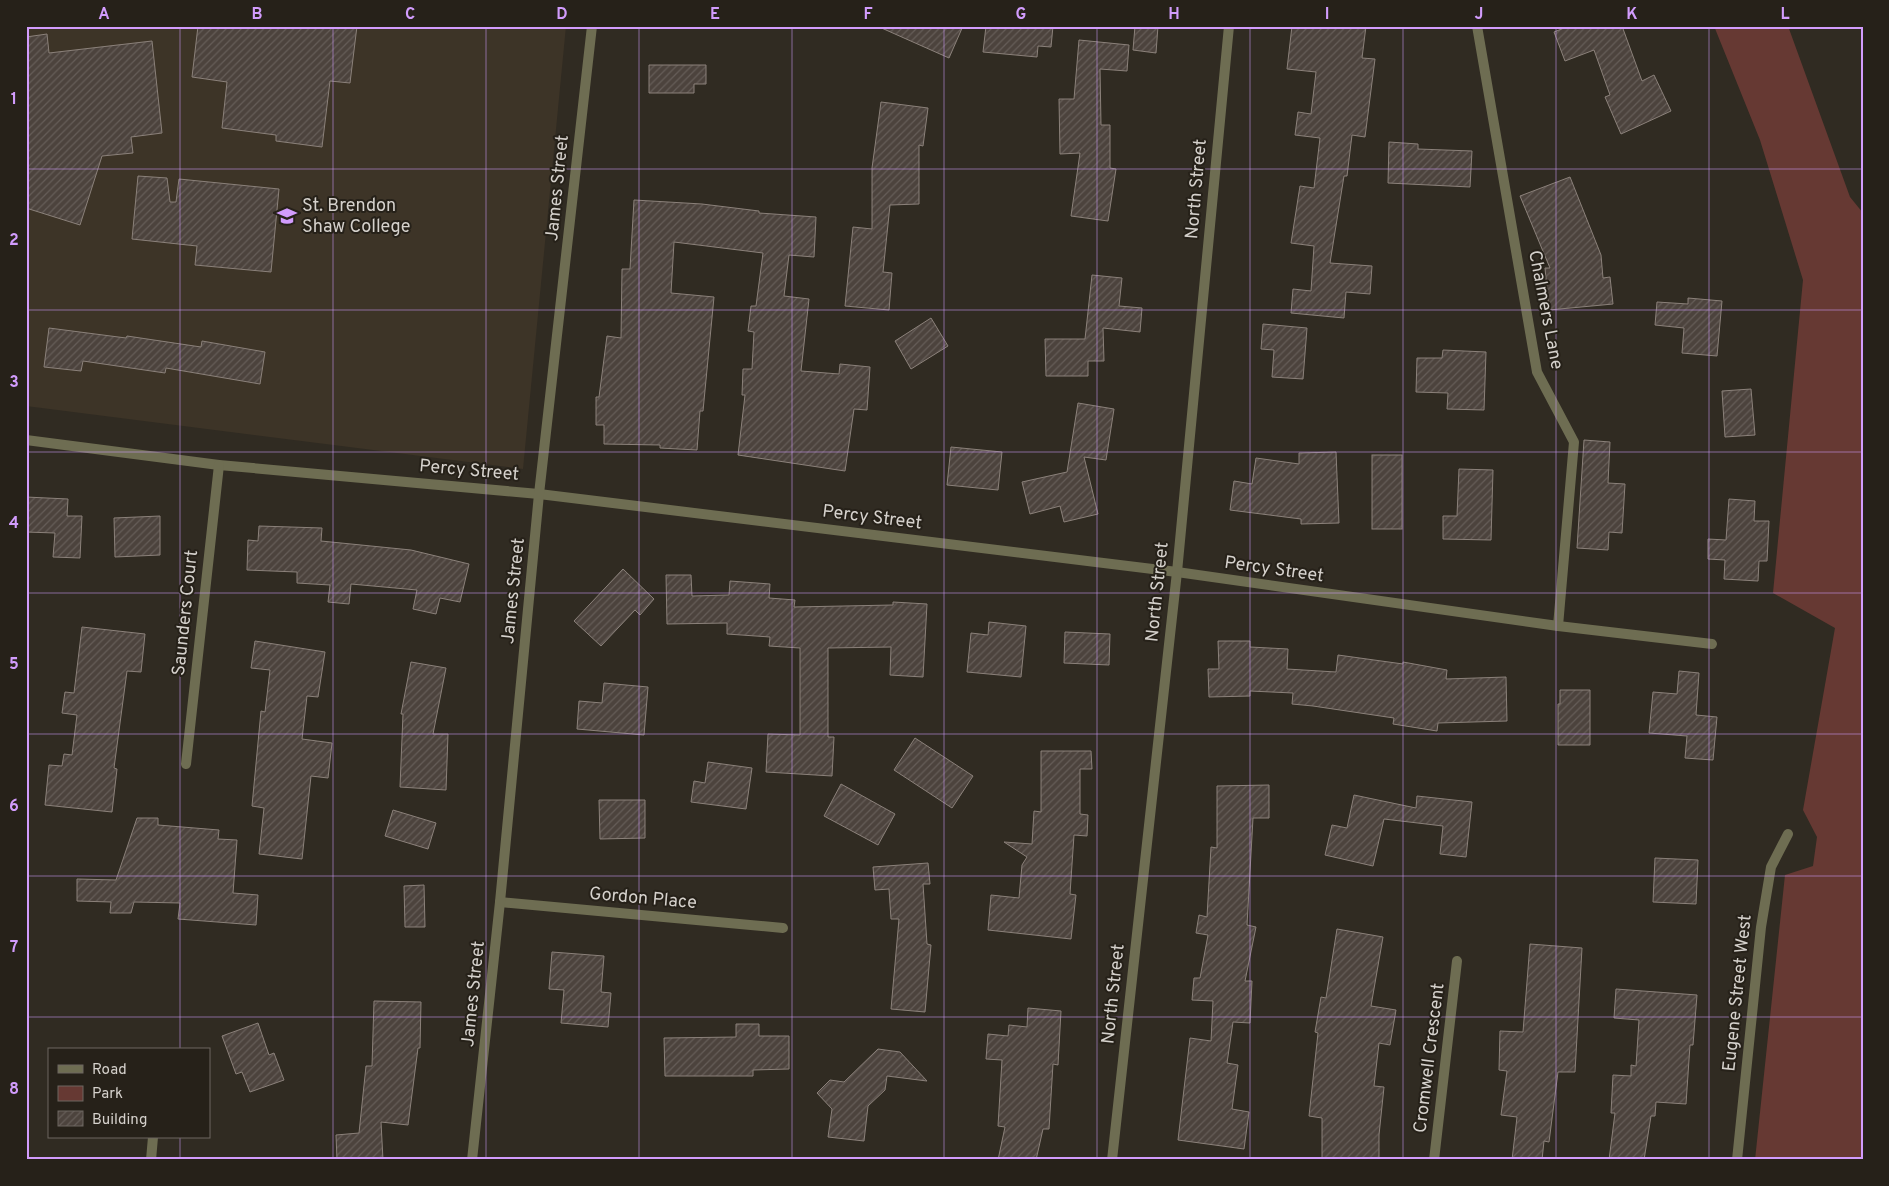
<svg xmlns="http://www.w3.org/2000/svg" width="1889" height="1186" viewBox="0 0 1889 1186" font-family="Overpass,sans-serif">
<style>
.built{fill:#3d3427}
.green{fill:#663933}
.building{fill:url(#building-hatch);stroke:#8b817a}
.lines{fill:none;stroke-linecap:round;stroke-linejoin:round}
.street{stroke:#6e6d52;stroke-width:10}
.grid{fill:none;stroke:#d29cfd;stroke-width:1;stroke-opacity:0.55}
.labels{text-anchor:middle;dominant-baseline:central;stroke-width:4;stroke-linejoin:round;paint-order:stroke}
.street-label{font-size:18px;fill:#d5d1cc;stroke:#262119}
.poi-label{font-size:18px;fill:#d5d1cc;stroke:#262119;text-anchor:start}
.neatline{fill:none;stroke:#d29cfd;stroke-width:2}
.grid-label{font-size:16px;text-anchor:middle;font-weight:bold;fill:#d29cfd}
</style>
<defs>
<pattern id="building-hatch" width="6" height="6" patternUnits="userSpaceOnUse" patternTransform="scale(1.25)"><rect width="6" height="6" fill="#4c433d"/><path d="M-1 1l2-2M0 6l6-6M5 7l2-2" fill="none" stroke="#655d58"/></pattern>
</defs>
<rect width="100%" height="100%" fill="#302b22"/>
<!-- built -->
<path class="built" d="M 26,26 L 566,26 L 523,469 L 26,406 Z"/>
<!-- green -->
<path class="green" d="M 1714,26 L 1788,26 L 1850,197 L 1863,213 L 1863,1160 L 1755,1160 L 1785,875 L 1813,866 L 1817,837 L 1803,810 L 1835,628 L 1773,593 L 1803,280 L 1760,140 Z"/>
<!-- building -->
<g class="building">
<path d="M 198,26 L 286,26 L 303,28 L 304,26 L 357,26 L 350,83 L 330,81 L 322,147 L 276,141 L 276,135 L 222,128 L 227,82 L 192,77 Z"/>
<path d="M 877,26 L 963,26 L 949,58 Z"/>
<path d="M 986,26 L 1053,26 L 1051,47 L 1038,46 L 1037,57 L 983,52 Z"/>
<path d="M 1135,26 L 1158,26 L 1156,53 L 1133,50 Z"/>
<path d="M 1292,26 L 1366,26 L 1362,58 L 1375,59 L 1365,137 L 1352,135 L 1347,176 L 1344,176 L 1330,263 L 1372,266 L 1370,294 L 1346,292 L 1344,318 L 1291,313 L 1293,289 L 1311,291 L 1314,246 L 1291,243 L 1300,186 L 1314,188 L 1320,138 L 1295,135 L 1298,112 L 1311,114 L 1316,72 L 1287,69 Z"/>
<path d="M 1569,26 L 1622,26 L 1642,81 L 1654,75 L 1671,111 L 1621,134 L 1605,97 L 1610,95 L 1594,50 L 1565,61 L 1554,32 Z"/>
<path d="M 47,34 L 49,53 L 152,41 L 162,133 L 131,137 L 133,153 L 102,156 L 80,225 L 26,208 L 26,37 Z"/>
<path d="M 1079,40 L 1129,45 L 1127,71 L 1100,69 L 1101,125 L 1110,125 L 1110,168 L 1116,169 L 1108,221 L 1071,216 L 1080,153 L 1060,154 L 1059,99 L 1074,99 Z"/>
<path d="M 649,65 L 706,65 L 706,84 L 694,84 L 694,93 L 649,93 Z"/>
<path d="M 881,102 L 928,108 L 923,146 L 919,145 L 919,204 L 890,205 L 883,272 L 892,273 L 889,310 L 845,306 L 853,227 L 872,229 L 872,168 Z"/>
<path d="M 1389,142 L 1418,144 L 1418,149 L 1472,151 L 1470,187 L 1388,183 Z"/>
<path d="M 138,176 L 167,178 L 170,202 L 176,202 L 179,179 L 279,189 L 271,272 L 195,265 L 197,246 L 132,239 Z"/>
<path d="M 1570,177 L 1601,255 L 1603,278 L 1610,277 L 1613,304 L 1549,310 L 1545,268 L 1550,268 L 1520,196 Z"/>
<path d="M 634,200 L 702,204 L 759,211 L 759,213 L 816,217 L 814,257 L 789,255 L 784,296 L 809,299 L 801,371 L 839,374 L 840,364 L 870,367 L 867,410 L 854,409 L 845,471 L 738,455 L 745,395 L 742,395 L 743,369 L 752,369 L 754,332 L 748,331 L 751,306 L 756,306 L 763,253 L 674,242 L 671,293 L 714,297 L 703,411 L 700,411 L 697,450 L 660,448 L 660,445 L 604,444 L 604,425 L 596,425 L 596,397 L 599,397 L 607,336 L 621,338 L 622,269 L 630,269 Z"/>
<path d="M 1092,275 L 1122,278 L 1119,306 L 1142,308 L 1140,332 L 1103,328 L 1104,361 L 1088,361 L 1088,376 L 1046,376 L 1045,339 L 1085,339 Z"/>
<path d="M 1688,298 L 1722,301 L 1717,356 L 1682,353 L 1684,328 L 1655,325 L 1657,302 L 1688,304 Z"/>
<path d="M 931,318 L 948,346 L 911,369 L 895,341 Z"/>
<path d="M 1263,324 L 1307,328 L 1303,379 L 1272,377 L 1274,350 L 1261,349 Z"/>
<path d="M 49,328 L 126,338 L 127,336 L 201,347 L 202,341 L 265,352 L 260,384 L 166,368 L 165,373 L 83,361 L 81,371 L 44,367 Z"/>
<path d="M 1443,350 L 1486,352 L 1484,410 L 1447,409 L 1448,393 L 1416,392 L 1417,358 L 1442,358 Z"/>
<path d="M 1751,389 L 1755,435 L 1725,437 L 1722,391 Z"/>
<path d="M 1078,403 L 1114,409 L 1106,460 L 1084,457 L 1098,514 L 1064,522 L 1060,506 L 1030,514 L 1022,482 L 1067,472 Z"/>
<path d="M 1584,440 L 1610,442 L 1608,483 L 1625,484 L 1622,533 L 1609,532 L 1608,550 L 1577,548 Z"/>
<path d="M 951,447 L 1002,452 L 998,490 L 947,485 Z"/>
<path d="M 1336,452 L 1339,523 L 1301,524 L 1301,519 L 1230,510 L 1234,481 L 1252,484 L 1256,458 L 1299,464 L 1299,453 Z"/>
<rect x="1372" y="455" width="30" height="74"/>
<path d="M 1459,469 L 1493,470 L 1491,540 L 1443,539 L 1443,516 L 1457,516 Z"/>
<path d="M 26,497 L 68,499 L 67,516 L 82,516 L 80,558 L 53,557 L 55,533 L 26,532 Z"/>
<path d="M 1729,499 L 1755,501 L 1754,521 L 1769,521 L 1767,561 L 1759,561 L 1758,581 L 1724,579 L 1725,560 L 1708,559 L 1708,539 L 1726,540 Z"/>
<path d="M 160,516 L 160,555 L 115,557 L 114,518 Z"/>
<path d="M 259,526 L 322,528 L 321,541 L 411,550 L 469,564 L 460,602 L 440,598 L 436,614 L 413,609 L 417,590 L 351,584 L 349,604 L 328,602 L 330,585 L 297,583 L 297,572 L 247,570 L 248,540 L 258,541 Z"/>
<path d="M 623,569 L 654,599 L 640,615 L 635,610 L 601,646 L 574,621 Z"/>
<path d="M 666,575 L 691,575 L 692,596 L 729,595 L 730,581 L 770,584 L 769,598 L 795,600 L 794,607 L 893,605 L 893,602 L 927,604 L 923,677 L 890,675 L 891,647 L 828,648 L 828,737 L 834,737 L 832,776 L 766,772 L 768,734 L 800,735 L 800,648 L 769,646 L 770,637 L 727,634 L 727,623 L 667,624 Z"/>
<path d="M 989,622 L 1026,626 L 1021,677 L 967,672 L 971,633 L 988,635 Z"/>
<path d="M 82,627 L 145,634 L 141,672 L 127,671 L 114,768 L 117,769 L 112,812 L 45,805 L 49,765 L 62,766 L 64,754 L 72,755 L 77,715 L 62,713 L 65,692 L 74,693 Z"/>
<path d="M 1065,632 L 1110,634 L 1109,665 L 1064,663 Z"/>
<path d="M 255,641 L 325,652 L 318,697 L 307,696 L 302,739 L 332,743 L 328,778 L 311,776 L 302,859 L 259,854 L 264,808 L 252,806 L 261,711 L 265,712 L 270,670 L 251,668 Z"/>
<path d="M 1218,641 L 1250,641 L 1250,647 L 1288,649 L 1287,669 L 1336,672 L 1338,655 L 1403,664 L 1403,662 L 1447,670 L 1446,679 L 1506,677 L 1507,721 L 1438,723 L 1437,731 L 1393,724 L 1394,718 L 1313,706 L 1292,704 L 1293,693 L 1250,691 L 1250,696 L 1209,697 L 1208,669 L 1219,669 Z"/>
<path d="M 411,662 L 446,668 L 433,734 L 448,734 L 446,790 L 400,787 L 403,714 L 401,714 Z"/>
<path d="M 1679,671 L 1699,673 L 1696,715 L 1717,717 L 1713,760 L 1685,758 L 1687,736 L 1649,733 L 1653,692 L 1677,694 Z"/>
<path d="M 604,683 L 648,687 L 644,735 L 577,729 L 579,701 L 602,703 Z"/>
<path d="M 1560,690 L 1590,690 L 1590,745 L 1558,745 L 1558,704 L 1560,704 Z"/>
<path d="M 915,738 L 973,776 L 952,808 L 894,770 Z"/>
<path d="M 1041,751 L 1091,751 L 1092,769 L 1080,769 L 1080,814 L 1088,815 L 1087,836 L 1074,835 L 1070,894 L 1076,895 L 1071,939 L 988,930 L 991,895 L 1019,898 L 1022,865 L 1027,857 L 1004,842 L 1032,844 L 1034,811 L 1041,812 Z"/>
<path d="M 708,762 L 752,768 L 746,809 L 691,802 L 694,781 L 705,783 Z"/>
<path d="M 841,784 L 895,814 L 878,845 L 824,816 Z"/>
<path d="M 1269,785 L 1269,818 L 1253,818 L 1247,925 L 1256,927 L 1245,981 L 1252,981 L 1250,1023 L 1233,1022 L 1227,1063 L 1238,1065 L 1232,1109 L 1249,1112 L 1244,1149 L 1178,1140 L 1190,1038 L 1211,1041 L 1213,1001 L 1192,1000 L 1194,978 L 1200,978 L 1208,935 L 1196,933 L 1199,915 L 1207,917 L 1211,847 L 1217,848 L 1217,786 Z"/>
<path d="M 1354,795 L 1416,808 L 1417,796 L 1472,802 L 1466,857 L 1440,854 L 1443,826 L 1384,819 L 1373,866 L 1325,855 L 1332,825 L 1347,828 Z"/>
<path d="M 599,800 L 645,800 L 645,838 L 600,839 Z"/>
<path d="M 393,810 L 436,823 L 428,849 L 385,836 Z"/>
<path d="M 137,818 L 158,818 L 158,825 L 219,830 L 218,839 L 237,840 L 233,893 L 258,895 L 256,925 L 178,919 L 180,903 L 134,902 L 131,913 L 110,913 L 111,902 L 77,901 L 77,879 L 116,880 Z"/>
<path d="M 1655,858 L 1698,860 L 1696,904 L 1653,902 Z"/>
<path d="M 928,863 L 930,884 L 923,884 L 927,944 L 931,945 L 925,1012 L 891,1009 L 899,919 L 891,919 L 889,889 L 875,890 L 873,867 Z"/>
<path d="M 424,885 L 425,927 L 405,927 L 404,886 Z"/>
<path d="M 1337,929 L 1383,937 L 1371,1006 L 1396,1010 L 1390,1045 L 1379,1043 L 1374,1086 L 1384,1087 L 1379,1135 L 1379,1160 L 1322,1160 L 1322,1118 L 1309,1116 L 1318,1033 L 1315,1032 L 1321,997 L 1326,998 Z"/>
<path d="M 1530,944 L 1582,948 L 1575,1072 L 1558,1072 L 1549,1142 L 1544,1141 L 1542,1160 L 1512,1160 L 1517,1117 L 1501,1115 L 1507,1071 L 1499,1070 L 1500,1031 L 1523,1032 Z"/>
<path d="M 552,952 L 604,956 L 601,992 L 611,993 L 608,1027 L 561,1023 L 564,990 L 549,989 Z"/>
<path d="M 1616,989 L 1697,995 L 1693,1045 L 1690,1045 L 1686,1104 L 1656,1102 L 1655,1116 L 1651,1116 L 1644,1160 L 1609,1160 L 1615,1113 L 1611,1113 L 1613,1075 L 1631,1076 L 1631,1065 L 1636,1066 L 1639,1020 L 1614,1018 Z"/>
<path d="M 374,1001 L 421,1002 L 420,1048 L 418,1048 L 408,1125 L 381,1122 L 383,1160 L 337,1160 L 336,1135 L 359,1133 L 366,1066 L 372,1066 Z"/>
<path d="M 1028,1008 L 1061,1011 L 1058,1065 L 1053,1064 L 1049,1129 L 1043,1129 L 1036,1160 L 998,1160 L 1005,1127 L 998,1126 L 1002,1060 L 986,1059 L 988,1034 L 1008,1036 L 1009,1025 L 1027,1027 Z"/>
<path d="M 258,1023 L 269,1055 L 274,1053 L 284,1080 L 250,1092 L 242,1072 L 236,1074 L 222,1036 Z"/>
<path d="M 736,1024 L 759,1024 L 759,1036 L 789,1036 L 789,1069 L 753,1070 L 753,1076 L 665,1076 L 664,1038 L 736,1037 Z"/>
<path d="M 878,1049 L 900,1052 L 927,1081 L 887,1076 L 885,1090 L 868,1106 L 864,1141 L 828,1137 L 832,1109 L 817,1093 L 830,1080 L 844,1082 Z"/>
</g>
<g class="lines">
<!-- street -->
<g class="street">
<path d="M 1477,26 L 1537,372 L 1574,442 L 1558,626"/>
<path d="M 26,440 L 219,465 L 539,494 L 1177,572 L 1558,626 L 1712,644"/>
<path d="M 186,764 L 219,465"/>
<path d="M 500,902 L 783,928"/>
<path d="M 151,1160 L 153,1137"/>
<path d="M 472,1160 L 500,902 L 539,494 L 592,26"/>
<path d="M 1112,1160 L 1177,572 L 1229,26"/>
<path d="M 1434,1160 L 1457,961"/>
<path d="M 1737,1160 L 1761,927 L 1771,867 L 1788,834"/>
</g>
</g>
<!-- grid -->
<path class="grid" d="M 180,26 L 180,1050M 333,26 L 333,1160M 486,26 L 486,1160M 639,26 L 639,1160M 792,26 L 792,1160M 944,26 L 944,1160M 1097,26 L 1097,1160M 1250,26 L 1250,1160M 1403,26 L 1403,1160M 1556,26 L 1556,1160M 1709,26 L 1709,1160M 26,169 L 1863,169M 26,310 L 1863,310M 26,452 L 1863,452M 26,593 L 1863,593M 26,734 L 1863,734M 26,876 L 1863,876M 26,1017 L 1863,1017M 180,1137 L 180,1160"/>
<!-- icons -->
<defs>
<symbol id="school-bare" viewBox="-9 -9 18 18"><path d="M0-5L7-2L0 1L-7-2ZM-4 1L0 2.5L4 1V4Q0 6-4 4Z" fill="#d29cfd" stroke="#262119" stroke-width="2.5" paint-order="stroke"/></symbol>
</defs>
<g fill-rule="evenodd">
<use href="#school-bare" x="273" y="202" width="28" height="28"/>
</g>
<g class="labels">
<!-- street labels -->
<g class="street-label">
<text transform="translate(558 188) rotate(-84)">James Street</text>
<text transform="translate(1197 189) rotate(-85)">North Street</text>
<text transform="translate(1545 310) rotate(79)">Chalmers Lane</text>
<text transform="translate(469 471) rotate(5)">Percy Street</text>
<text transform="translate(872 518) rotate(7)">Percy Street</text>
<text transform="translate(1274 570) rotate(8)">Percy Street</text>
<text transform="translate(514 591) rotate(-84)">James Street</text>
<text transform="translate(1158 592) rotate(-84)">North Street</text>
<text transform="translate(186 613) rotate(-84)">Saunders Court</text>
<text transform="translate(643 899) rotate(5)">Gordon Place</text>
<text transform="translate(1738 993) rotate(-84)">Eugene Street West</text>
<text transform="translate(474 994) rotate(-84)">James Street</text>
<text transform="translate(1114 994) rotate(-84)">North Street</text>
<text transform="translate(1430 1058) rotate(-83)">Cromwell Crescent</text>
</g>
<!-- poi labels -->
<g class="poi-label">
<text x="302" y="206">St. Brendon<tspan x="302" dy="21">Shaw College</tspan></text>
</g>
</g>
<!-- border -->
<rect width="1889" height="1186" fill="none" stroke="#262119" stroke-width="55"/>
<!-- legend -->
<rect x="48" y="1048" width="162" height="90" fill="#262119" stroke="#6c6761"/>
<rect x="58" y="1065" width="25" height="8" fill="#6e6d52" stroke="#6c6761"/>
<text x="92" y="1074" font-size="15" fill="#d5d1cc">Road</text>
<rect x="58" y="1086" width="25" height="15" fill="#663933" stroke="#6c6761"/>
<text x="92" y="1098" font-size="15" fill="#d5d1cc">Park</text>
<rect x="58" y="1111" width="25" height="15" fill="url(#building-hatch)" stroke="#6c6761"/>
<text x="92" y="1124" font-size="15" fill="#d5d1cc">Building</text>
<rect x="28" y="28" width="1834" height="1130" class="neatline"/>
<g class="grid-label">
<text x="104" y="19">A</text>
<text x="257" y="19">B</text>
<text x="410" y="19">C</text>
<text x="562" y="19">D</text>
<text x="715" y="19">E</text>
<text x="868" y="19">F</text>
<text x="1021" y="19">G</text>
<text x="1174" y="19">H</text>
<text x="1327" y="19">I</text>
<text x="1479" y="19">J</text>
<text x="1632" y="19">K</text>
<text x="1785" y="19">L</text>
<text x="14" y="104">1</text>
<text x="14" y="245">2</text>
<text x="14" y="387">3</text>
<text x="14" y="528">4</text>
<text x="14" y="669">5</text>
<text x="14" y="811">6</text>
<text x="14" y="952">7</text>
<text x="14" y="1094">8</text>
</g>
</svg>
